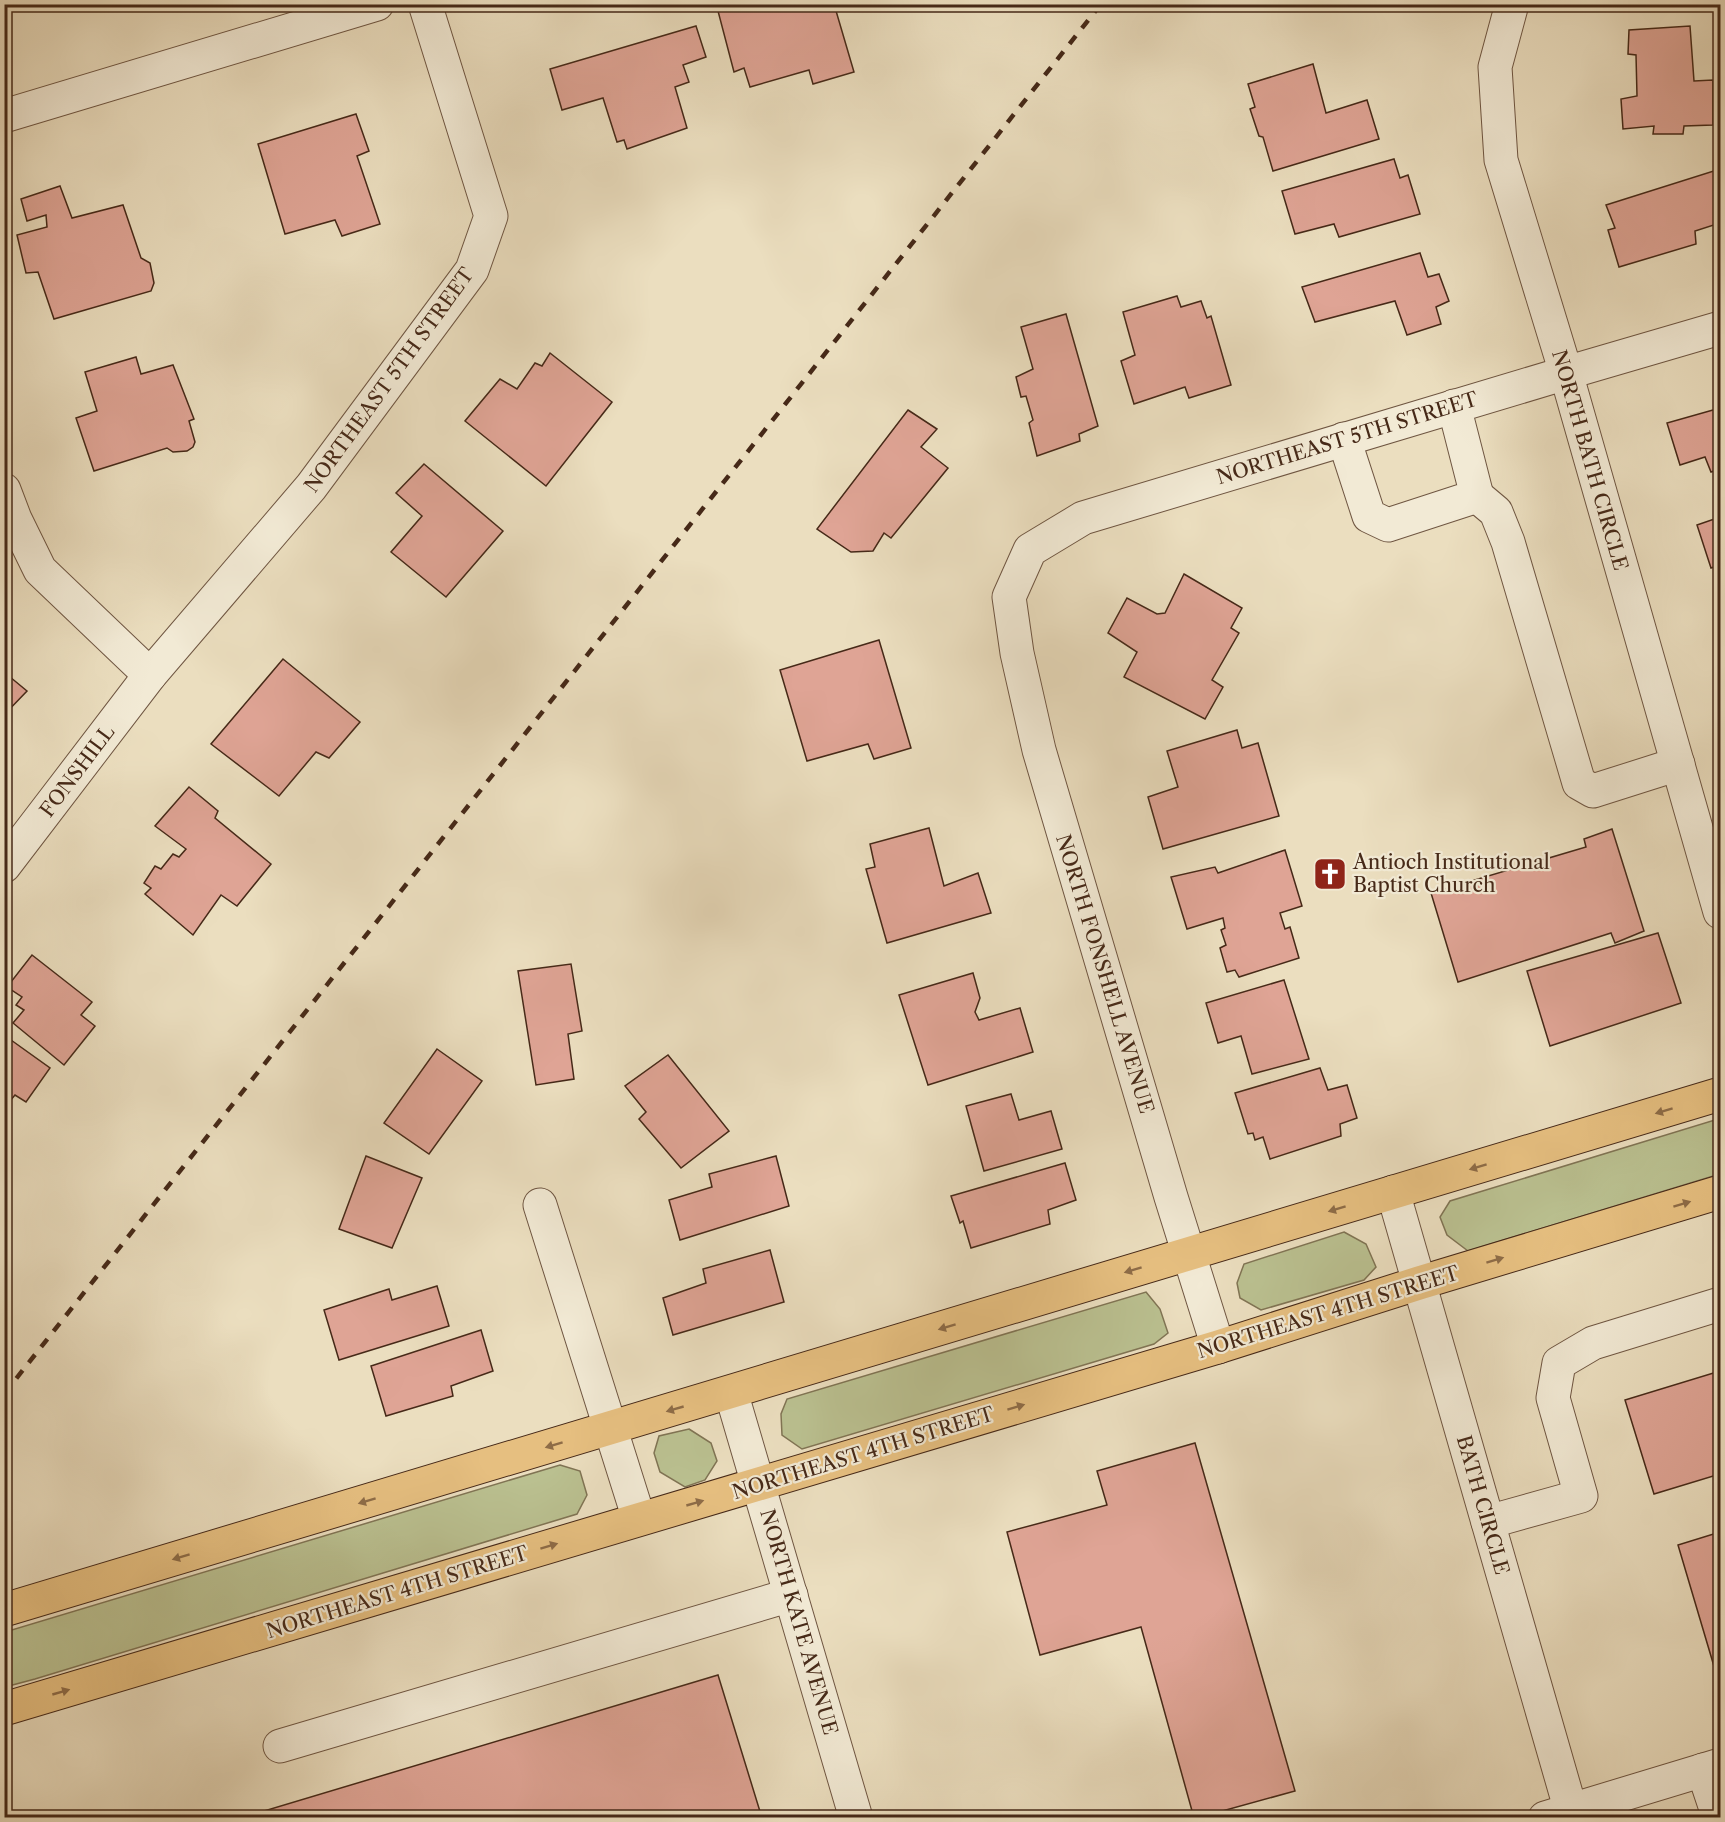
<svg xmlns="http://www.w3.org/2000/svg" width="1725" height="1822" viewBox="0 0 1725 1822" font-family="'Libre Caslon Text',serif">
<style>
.green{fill:#bac090;stroke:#807454;stroke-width:1.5}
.building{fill:#dfa495;stroke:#462918;stroke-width:1.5}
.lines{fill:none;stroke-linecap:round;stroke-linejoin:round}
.minor-casing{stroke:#6f5642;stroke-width:35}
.major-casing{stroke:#462918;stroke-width:35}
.minor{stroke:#f2ead5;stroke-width:33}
.major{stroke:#e6bf80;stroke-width:33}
.rail{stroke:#462918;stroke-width:4.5;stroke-dasharray:10 10;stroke-linecap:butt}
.oneway{fill:#8e6c47}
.labels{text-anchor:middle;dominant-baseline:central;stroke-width:4.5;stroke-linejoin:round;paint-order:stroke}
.street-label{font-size:20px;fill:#462918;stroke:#f2ead5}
.poi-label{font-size:20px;fill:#462918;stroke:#f2ead5;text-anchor:start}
</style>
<rect width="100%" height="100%" fill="#ebdebf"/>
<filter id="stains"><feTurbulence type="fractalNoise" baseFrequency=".00333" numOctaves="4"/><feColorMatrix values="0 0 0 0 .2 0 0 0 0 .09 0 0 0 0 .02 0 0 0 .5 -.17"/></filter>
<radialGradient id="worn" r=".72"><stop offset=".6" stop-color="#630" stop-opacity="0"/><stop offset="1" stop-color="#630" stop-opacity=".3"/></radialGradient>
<!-- green -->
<g class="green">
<path d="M 1718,1119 L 1720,1120 L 1720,1174 L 1468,1251 L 1447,1235 L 1440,1217 L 1450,1201 Z"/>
<path d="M 1344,1232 L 1366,1244 L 1376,1267 L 1364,1280 L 1261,1310 L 1240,1298 L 1237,1283 L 1244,1264 Z"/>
<path d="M 1146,1292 L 1160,1309 L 1168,1333 L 1154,1344 L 802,1449 L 782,1435 L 781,1414 L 787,1399 Z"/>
<path d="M 689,1429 L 711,1443 L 717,1461 L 705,1480 L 685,1487 L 660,1472 L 654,1453 L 659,1436 Z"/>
<path d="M 560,1465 L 580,1471 L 587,1495 L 577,1514 L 35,1679 L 5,1687 L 5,1632 Z"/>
</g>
<!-- building -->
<g class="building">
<path d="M 739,4 L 745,4 L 747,11 L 760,7 L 760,4 L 834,4 L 854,72 L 813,84 L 809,70 L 750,87 L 744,68 L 734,72 L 718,11 Z"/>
<path d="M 696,26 L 706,57 L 683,65 L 689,82 L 675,87 L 687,128 L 627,149 L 624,140 L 617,142 L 603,98 L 562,110 L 550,69 Z"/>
<path d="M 1690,26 L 1694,81 L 1713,80 L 1713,125 L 1684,126 L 1683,134 L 1653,134 L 1654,126 L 1623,129 L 1621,99 L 1637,96 L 1636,55 L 1628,54 L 1629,30 Z"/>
<path d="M 1313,64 L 1326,113 L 1367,100 L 1379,139 L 1273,171 L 1263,137 L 1259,136 L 1250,109 L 1255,107 L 1248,84 Z"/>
<path d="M 356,114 L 369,151 L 357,156 L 380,224 L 342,236 L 335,220 L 285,234 L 258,144 Z"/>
<path d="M 1394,159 L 1400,178 L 1408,175 L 1420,214 L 1339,237 L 1334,224 L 1295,234 L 1282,191 Z"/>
<path d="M 1720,169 L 1720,223 L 1695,231 L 1696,244 L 1619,267 L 1608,230 L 1615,228 L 1606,205 Z"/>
<path d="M 60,186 L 72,218 L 123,205 L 141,258 L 150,263 L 154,283 L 151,291 L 54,319 L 38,272 L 26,273 L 17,235 L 47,227 L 46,215 L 27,221 L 21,199 Z"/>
<path d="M 1420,253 L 1428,277 L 1439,274 L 1449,301 L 1436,307 L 1441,324 L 1407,335 L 1395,301 L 1315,322 L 1302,287 Z"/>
<path d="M 1177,296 L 1181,307 L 1201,301 L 1207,318 L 1211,316 L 1231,385 L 1189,398 L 1185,387 L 1134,404 L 1121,361 L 1135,355 L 1123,312 Z"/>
<path d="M 1066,314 L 1098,426 L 1079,434 L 1080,441 L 1037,456 L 1029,423 L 1033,420 L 1026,396 L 1021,397 L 1016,377 L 1033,369 L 1021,327 Z"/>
<path d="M 550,353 L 612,402 L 546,486 L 465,421 L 500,379 L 517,389 L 535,363 L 542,366 Z"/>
<path d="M 136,357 L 141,374 L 173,365 L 194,419 L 189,421 L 195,442 L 193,447 L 187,451 L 173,452 L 167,448 L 94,471 L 76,418 L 97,411 L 85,372 Z"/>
<path d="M 1720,408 L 1720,469 L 1711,472 L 1705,457 L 1680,465 L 1667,423 Z"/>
<path d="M 908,410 L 937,429 L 921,447 L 948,468 L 891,538 L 884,533 L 873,551 L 851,552 L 817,529 Z"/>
<path d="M 424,464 L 503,531 L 446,597 L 391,552 L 422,516 L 396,493 Z"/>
<path d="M 1720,517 L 1720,565 L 1711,568 L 1697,525 Z"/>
<path d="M 1184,574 L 1242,608 L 1231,628 L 1239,633 L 1212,680 L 1223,687 L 1205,719 L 1124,677 L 1137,652 L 1108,633 L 1127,598 L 1157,614 L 1165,613 Z"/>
<path d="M 879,640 L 911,748 L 874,759 L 868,744 L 807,761 L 780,670 Z"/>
<path d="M 283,659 L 360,722 L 329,758 L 316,752 L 279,796 L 211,744 Z"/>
<path d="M 4,672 L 27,691 L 4,715 Z"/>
<path d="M 1237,730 L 1242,748 L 1258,743 L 1279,816 L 1163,849 L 1148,797 L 1178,787 L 1167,751 Z"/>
<path d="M 189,787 L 218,811 L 215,818 L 271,864 L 237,906 L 221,895 L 193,935 L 145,894 L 151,888 L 144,883 L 155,866 L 161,869 L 173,854 L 179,857 L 186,849 L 155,826 Z"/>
<path d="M 929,828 L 944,886 L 978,873 L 991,913 L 887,943 L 866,869 L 875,867 L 870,844 Z"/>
<path d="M 1612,829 L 1644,931 L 1615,943 L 1611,933 L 1458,982 L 1431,893 L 1586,847 L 1584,839 Z"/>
<path d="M 1285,850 L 1302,906 L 1280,913 L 1285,929 L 1290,927 L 1299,958 L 1239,977 L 1235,970 L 1227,972 L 1220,948 L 1226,945 L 1221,930 L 1225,928 L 1223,918 L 1187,929 L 1171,877 L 1215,867 L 1218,873 Z"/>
<path d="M 1658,933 L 1681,1003 L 1550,1046 L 1527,971 Z"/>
<path d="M 32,955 L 92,1002 L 81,1015 L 95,1026 L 64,1065 L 13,1023 L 24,1010 L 16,1005 L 22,997 L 7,987 Z"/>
<path d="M 571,964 L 582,1031 L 568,1034 L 574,1079 L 536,1085 L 518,971 Z"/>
<path d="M 973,973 L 980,998 L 975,1012 L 979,1020 L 1020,1008 L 1033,1052 L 928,1085 L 899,995 Z"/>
<path d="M 1284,980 L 1309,1059 L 1252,1074 L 1241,1036 L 1218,1043 L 1206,1003 Z"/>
<path d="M 4,1035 L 50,1068 L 26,1102 L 15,1095 L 4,1108 Z"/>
<path d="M 437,1049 L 482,1081 L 429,1154 L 384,1123 Z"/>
<path d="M 668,1055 L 729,1131 L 681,1168 L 639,1119 L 646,1112 L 625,1086 Z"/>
<path d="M 1320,1068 L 1328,1090 L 1347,1085 L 1357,1118 L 1340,1124 L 1341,1136 L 1270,1159 L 1263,1137 L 1255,1140 L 1253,1133 L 1248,1134 L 1235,1093 Z"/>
<path d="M 1011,1094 L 1019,1120 L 1051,1111 L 1062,1149 L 984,1171 L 966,1106 Z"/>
<path d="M 366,1156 L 422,1178 L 392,1248 L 339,1229 Z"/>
<path d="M 776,1156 L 789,1206 L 680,1240 L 669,1200 L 712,1187 L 709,1174 Z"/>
<path d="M 1065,1163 L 1076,1200 L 1048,1210 L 1050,1224 L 971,1248 L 963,1221 L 960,1223 L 951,1196 Z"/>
<path d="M 770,1250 L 784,1302 L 673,1335 L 663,1298 L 706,1283 L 703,1269 Z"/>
<path d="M 437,1286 L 449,1326 L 339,1360 L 324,1310 L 389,1289 L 392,1300 Z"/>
<path d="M 481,1330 L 493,1371 L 451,1386 L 453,1396 L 386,1416 L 371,1366 Z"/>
<path d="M 1720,1371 L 1720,1474 L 1654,1494 L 1625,1400 Z"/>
<path d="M 1195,1443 L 1295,1791 L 1197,1818 L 1194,1818 L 1141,1627 L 1040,1655 L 1007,1532 L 1107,1505 L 1097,1471 Z"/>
<path d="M 1720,1532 L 1720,1672 L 1716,1673 L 1678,1545 Z"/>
<path d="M 718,1675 L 762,1818 L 255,1818 L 254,1814 Z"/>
</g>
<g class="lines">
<defs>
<g id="minor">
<path d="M 1512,4 L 1495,67 L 1501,160 L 1566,373 L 1720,912"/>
<path d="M 4,116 L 377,4"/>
<path d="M 1344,439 L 1369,516 L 1388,525 L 1477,496 L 1454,406"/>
<path d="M 4,490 L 15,519 L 40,570 L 150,675"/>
<path d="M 1477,496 L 1496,512 L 1508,542 L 1579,783 L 1593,791 L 1678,764"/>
<path d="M 4,866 L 150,675 L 311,487 L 472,270 L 491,216 L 425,4"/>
<path d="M 1393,1192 L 1573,1818"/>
<path d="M 540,1205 L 639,1519"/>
<path d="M 1218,1347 L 1171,1197 L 1039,750 L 1017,653 L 1009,597 L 1030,550 L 1083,518 L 1566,373 L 1720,328"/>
<path d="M 731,1392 L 856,1818"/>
<path d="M 1488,1522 L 1581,1496 L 1553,1398 L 1559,1363 L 1593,1343 L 1720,1304"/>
<path d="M 280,1746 L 791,1595"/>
<path d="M 1703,1770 L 1719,1818"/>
<path d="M 1545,1818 L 1720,1765"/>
</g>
<g id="major">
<path d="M 4,1610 L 1720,1094"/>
<path d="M 4,1709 L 1218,1347 L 1419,1283 L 1720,1192"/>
</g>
</defs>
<!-- minor casing -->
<use href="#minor" class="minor-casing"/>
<!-- major casing -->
<use href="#major" class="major-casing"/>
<!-- minor -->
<use href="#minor" class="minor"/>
<!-- major -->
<use href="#major" class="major"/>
<!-- rail -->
<path class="rail" d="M 4,1394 L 1101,4"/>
</g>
<!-- one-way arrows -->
<defs><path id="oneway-solid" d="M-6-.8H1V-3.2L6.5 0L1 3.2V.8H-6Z" transform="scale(1.5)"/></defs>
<g class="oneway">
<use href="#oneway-solid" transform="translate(1664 1111) rotate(163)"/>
<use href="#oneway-solid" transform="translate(1478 1167) rotate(163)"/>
<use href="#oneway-solid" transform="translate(1682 1204) rotate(-17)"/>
<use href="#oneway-solid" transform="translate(1337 1209) rotate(163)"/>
<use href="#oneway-solid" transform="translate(1495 1260) rotate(-17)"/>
<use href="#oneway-solid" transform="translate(1133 1270) rotate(163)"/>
<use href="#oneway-solid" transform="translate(947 1327) rotate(163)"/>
<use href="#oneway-solid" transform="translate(1016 1407) rotate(-17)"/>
<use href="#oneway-solid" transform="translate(675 1409) rotate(164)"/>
<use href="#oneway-solid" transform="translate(554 1445) rotate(163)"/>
<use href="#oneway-solid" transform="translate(367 1501) rotate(163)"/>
<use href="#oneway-solid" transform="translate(695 1503) rotate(-16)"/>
<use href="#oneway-solid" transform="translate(549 1546) rotate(-17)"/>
<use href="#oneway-solid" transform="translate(181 1557) rotate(163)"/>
<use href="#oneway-solid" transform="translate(61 1692) rotate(-16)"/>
</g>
<!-- icons -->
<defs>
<symbol id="church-square" viewBox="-11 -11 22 22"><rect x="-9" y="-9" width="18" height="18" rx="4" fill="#8f2418" stroke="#f2ead5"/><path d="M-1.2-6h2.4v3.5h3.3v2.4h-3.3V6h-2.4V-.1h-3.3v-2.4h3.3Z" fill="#fff"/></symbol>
</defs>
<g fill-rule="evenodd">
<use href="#church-square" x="1311" y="855" width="38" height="38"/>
</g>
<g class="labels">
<!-- street labels -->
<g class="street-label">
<text transform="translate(389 380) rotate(-54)">NORTHEAST 5TH STREET</text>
<text transform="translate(1347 438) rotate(-17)">NORTHEAST 5TH STREET</text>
<text transform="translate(1590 460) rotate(74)">NORTH BATH CIRCLE</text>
<text transform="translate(77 771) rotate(-53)">FONSHILL</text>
<text transform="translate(1105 974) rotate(73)">NORTH FONSHELL AVENUE</text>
<text transform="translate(1328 1312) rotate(-17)">NORTHEAST 4TH STREET</text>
<text transform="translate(863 1453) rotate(-17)">NORTHEAST 4TH STREET</text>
<text transform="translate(1483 1505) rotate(74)">BATH CIRCLE</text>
<text transform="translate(397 1592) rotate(-17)">NORTHEAST 4TH STREET</text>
<text transform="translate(799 1622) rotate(74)">NORTH KATE AVENUE</text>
</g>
<!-- poi labels -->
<g class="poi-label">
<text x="1353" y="862">Antioch Institutional<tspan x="1353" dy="23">Baptist Church</tspan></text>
</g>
</g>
<!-- margin -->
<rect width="1725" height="1822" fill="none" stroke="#ebdebf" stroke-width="24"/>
<rect x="6" y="6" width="1713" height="1810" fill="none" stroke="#462918" stroke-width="3"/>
<rect x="12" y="12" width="1701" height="1798" fill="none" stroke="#462918" stroke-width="1.5"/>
<rect width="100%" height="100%" filter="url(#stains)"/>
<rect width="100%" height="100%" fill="url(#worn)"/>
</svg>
